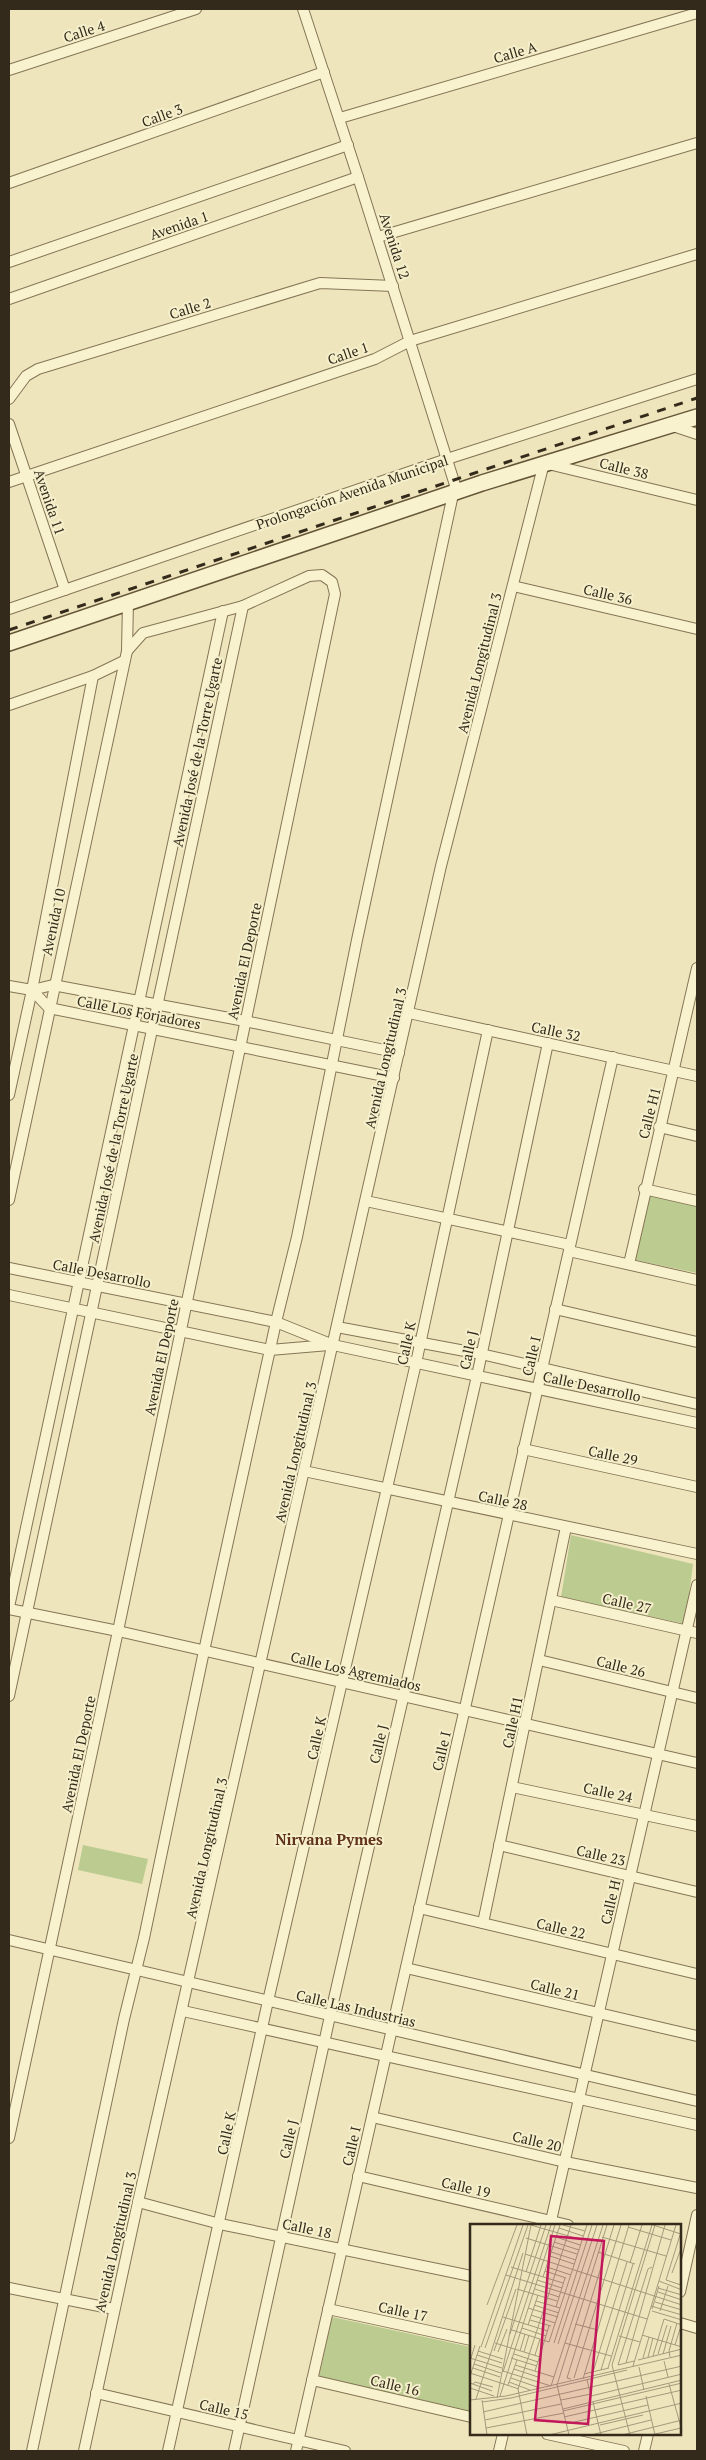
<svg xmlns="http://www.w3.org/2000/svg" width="706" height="2460" viewBox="0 0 706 2460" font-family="'PT Serif',serif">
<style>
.green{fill:#bccb90}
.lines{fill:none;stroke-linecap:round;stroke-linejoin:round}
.minor-casing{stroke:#857556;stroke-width:12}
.secondary-casing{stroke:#665639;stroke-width:18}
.minor{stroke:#f9f2cf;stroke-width:10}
.secondary{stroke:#f9f2cf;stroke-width:15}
.rail{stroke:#342a1b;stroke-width:3;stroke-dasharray:9 9;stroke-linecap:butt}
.labels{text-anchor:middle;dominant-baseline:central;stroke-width:4;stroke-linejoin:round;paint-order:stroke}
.street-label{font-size:14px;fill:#342a1b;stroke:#f5efcb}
.neighbourhood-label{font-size:15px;font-weight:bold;fill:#61321a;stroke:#f5efcb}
.inset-road{fill:none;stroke:#a49a7c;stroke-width:1}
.view{fill:#c2185b;fill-opacity:0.15;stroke:#c2185b;stroke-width:2.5}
.inset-edge{fill:none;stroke:#342a1b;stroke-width:2.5}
</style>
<rect width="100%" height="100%" fill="#eee5bc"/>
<!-- green -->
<g class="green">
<path d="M 648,1194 L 697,1205 L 697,1273 L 635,1260 Z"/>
<path d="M 571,1535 L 693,1564 L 685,1624 L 561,1597 Z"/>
<path d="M 83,1845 L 148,1859 L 142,1884 L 78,1870 Z"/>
<path d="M 332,2317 L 471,2347 L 471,2411 L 319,2377 Z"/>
</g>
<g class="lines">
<defs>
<g id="minor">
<path d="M 9,70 L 196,9"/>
<path d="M 340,118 L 697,13"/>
<path d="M 9,183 L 324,72"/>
<path d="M 378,237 L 697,143"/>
<path d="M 9,262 L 348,145"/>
<path d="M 9,299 L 358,177"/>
<path d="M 9,399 L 26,376 L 38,369 L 320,283 L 393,286"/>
<path d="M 9,424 L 65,590"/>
<path d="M 673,426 L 697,434"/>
<path d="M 9,482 L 375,359 L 410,341 L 697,254"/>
<path d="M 513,586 L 697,629"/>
<path d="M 9,609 L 447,459 L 697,379"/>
<path d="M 9,705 L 93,676 L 124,661"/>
<path d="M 9,986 L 32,990 L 53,985 L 245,1021 L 399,1053"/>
<path d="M 32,990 L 49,1008 L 394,1078"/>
<path d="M 409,1013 L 697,1076"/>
<path d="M 9,1095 L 32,990 L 93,676"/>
<path d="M 659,1127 L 697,1136"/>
<path d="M 644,1189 L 697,1201"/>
<path d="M 9,1200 L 127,651 L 128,601"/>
<path d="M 366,1201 L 570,1245"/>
<path d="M 569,1251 L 697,1280"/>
<path d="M 629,1264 L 697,968"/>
<path d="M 9,1268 L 276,1322 L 333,1345 L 697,1423"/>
<path d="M 9,1295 L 270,1350 L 329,1345"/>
<path d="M 555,1309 L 697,1342"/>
<path d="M 337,1327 L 481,1354 L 697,1404"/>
<path d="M 523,1449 L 697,1487"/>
<path d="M 304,1471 L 697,1554"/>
<path d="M 551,1600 L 697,1633"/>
<path d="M 9,1607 L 223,611"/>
<path d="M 9,1609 L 118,1631 L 697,1763"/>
<path d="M 539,1660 L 697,1698"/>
<path d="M 9,1696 L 243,606"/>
<path d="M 512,1787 L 697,1826"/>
<path d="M 499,1845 L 697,1892"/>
<path d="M 419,1908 L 697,1974"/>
<path d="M 483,1923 L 566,1527"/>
<path d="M 9,1940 L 697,2101"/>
<path d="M 406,1968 L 697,2036"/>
<path d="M 183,2011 L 697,2125"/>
<path d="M 372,2117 L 565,2162 L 697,2188"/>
<path d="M 9,2138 L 118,1631 L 335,594 L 332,582 L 322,575 L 309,576 L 243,606 L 143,633 L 127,651"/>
<path d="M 358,2176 L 568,2225"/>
<path d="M 138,2202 L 220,2224 L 471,2276"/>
<path d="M 550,2225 L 697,1585"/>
<path d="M 9,2288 L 114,2309"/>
<path d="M 680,2292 L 697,2215"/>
<path d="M 328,2309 L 471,2340"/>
<path d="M 680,2323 L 697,2328"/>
<path d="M 312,2380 L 471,2417"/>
<path d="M 96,2393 L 345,2451"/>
<path d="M 547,2434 L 624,2451"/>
<path d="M 32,2451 L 124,2019 L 144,1938 L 204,1651 L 276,1322 L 297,1237 L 357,940 L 455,485 L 358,177 L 303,9"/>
<path d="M 84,2451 L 138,2202 L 441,866 L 544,463 L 697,500"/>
<path d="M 168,2451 L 268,2001 L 416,1363 L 488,1030"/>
<path d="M 234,2451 L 330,2016 L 477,1376 L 548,1043"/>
<path d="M 296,2451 L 613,1057"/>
<path d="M 499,2451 L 503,2434"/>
<path d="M 644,2451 L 648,2434"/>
</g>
<path id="secondary" d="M 9,643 L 482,483 L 697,417"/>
</defs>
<!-- minor casing -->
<use href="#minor" class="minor-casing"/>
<!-- secondary casing -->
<use href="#secondary" class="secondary-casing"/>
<!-- minor -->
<use href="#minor" class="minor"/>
<!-- secondary -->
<use href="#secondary" class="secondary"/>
<!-- rail -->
<path class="rail" d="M 9,630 L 697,398"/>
</g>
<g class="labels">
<!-- street labels -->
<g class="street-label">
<text transform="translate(84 31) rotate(-18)">Calle 4</text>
<text transform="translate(515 52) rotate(-16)">Calle A</text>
<text transform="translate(162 115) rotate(-20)">Calle 3</text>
<text transform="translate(179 225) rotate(-19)">Avenida 1</text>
<text transform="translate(395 246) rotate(72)">Avenida 12</text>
<text transform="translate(190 308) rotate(-17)">Calle 2</text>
<text transform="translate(348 353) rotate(-19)">Calle 1</text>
<text transform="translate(624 468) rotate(14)">Calle 38</text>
<text transform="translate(352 492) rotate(-19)">Prolongación Avenida Municipal</text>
<text transform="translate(50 502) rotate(71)">Avenida 11</text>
<text transform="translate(608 594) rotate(13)">Calle 36</text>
<text transform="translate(479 663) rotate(-76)">Avenida Longitudinal 3</text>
<text transform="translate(197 752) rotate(-78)">Avenida José de la Torre Ugarte</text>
<text transform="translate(53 922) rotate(-78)">Avenida 10</text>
<text transform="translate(244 961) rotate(-78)">Avenida El Deporte</text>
<text transform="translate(139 1012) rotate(11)">Calle Los Forjadores</text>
<text transform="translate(556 1031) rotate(12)">Calle 32</text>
<text transform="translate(385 1058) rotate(-77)">Avenida Longitudinal 3</text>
<text transform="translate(649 1113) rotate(-76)">Calle H1</text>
<text transform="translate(113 1148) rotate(-78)">Avenida José de la Torre Ugarte</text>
<text transform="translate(102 1273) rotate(11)">Calle Desarrollo</text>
<text transform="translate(406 1343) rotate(-78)">Calle K</text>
<text transform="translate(468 1350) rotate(-78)">Calle J</text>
<text transform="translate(531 1356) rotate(-77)">Calle I</text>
<text transform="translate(161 1357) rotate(-78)">Avenida El Deporte</text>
<text transform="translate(592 1386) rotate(12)">Calle Desarrollo</text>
<text transform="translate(295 1452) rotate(-77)">Avenida Longitudinal 3</text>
<text transform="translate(613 1455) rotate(12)">Calle 29</text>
<text transform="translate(503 1500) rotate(12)">Calle 28</text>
<text transform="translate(627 1603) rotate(13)">Calle 27</text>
<text transform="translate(621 1666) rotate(14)">Calle 26</text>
<text transform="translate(356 1671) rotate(13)">Calle Los Agremiados</text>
<text transform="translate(512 1722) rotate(-78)">Calle H1</text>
<text transform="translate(316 1738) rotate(-77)">Calle K</text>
<text transform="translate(378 1744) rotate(-77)">Calle J</text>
<text transform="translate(441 1751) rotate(-77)">Calle I</text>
<text transform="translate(78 1754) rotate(-78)">Avenida El Deporte</text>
<text transform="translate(608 1792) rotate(12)">Calle 24</text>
<text transform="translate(206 1848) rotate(-77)">Avenida Longitudinal 3</text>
<text transform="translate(601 1855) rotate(13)">Calle 23</text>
<text transform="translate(610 1902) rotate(-77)">Calle H</text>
<text transform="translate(561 1928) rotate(13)">Calle 22</text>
<text transform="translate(555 1989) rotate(14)">Calle 21</text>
<text transform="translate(356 2008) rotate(13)">Calle Las Industrias</text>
<text transform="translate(226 2133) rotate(-78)">Calle K</text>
<text transform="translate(288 2139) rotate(-77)">Calle J</text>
<text transform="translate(537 2141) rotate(13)">Calle 20</text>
<text transform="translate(351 2146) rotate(-77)">Calle I</text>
<text transform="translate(466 2187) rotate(13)">Calle 19</text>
<text transform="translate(307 2228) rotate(12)">Calle 18</text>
<text transform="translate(115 2242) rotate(-77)">Avenida Longitudinal 3</text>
<text transform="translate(403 2311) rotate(12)">Calle 17</text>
<text transform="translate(395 2385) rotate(13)">Calle 16</text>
<text transform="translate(224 2409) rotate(13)">Calle 15</text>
</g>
<!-- neighbourhood labels -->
<g class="neighbourhood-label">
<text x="329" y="1839">Nirvana Pymes</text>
</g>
</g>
<!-- overview -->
<g transform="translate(470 2224)">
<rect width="211" height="211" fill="#eee5bc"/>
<path class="inset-road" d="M 61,1 L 112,16M 93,1 L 115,7M 183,1 L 211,10M 158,3 L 201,16M 89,4 L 113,12M 210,11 L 196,56 L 211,61M 86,13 L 110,21M 132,13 L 196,32M 56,14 L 107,30M 84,18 L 109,26M 81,28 L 106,36M 128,28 L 165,40M 55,30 L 212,81M 80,32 L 104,40M 160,39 L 172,1M 41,43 L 93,59M 77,43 L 101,51M 75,47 L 96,54M 56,48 L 71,1M 202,49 L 212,22M 36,51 L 177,95M 73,53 L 90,1M 67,56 L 92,64M 189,57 L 212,66M 188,64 L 212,71M 47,65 L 87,77M 65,65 L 89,73M 188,68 L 212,76M 66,77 L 90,84M 185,78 L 212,86M 17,81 L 47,1M 64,81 L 89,89M 181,82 L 212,91M 86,83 L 95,54M 58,84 L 88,93M 182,85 L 189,62M 182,87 L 212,96M 190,87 L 198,62M 61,91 L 85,99M 33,93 L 78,107M 60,96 L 81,102M 105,100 L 128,106M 58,101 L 68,71M 52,104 L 76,112M 42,106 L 79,118M 40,110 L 76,1M 172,111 L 212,123M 149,112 L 170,118M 79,118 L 117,1M 25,119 L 70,133M 84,119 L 122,1M 95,119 L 141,132M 88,120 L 127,1M 205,121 L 210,105M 11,123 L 53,1M 15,124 L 58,1M 8,127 L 33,135M 24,127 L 46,65M 50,127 L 55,110M 28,128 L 37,105M 54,128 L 59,111M 44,130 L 68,138M 188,130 L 197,101M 193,130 L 201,102M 7,131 L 32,139M 65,131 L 70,115M 183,132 L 194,95 L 212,101M 178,133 L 183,114M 200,133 L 199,127 L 207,99M 0,134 L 32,144M 41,134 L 67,142M 173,134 L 179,113M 168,136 L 212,125M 0,137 L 5,121M 194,137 L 198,153M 156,139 L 195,1M 4,140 L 31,149M 45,141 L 84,153M 148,141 L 178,45 L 182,43M 148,141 L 164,137M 163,142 L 206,1M 169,143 L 174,166M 3,144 L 30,153M 138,144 L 182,1M 44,145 L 68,153M 131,146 L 163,40M 33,147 L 81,162 L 133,1M 65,147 L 79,102M 33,148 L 81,1M 123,148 L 157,38M 0,149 L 49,165M 1,149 L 10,122M 114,150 L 139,144M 41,154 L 70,164M 104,154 L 151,1M 101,155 L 97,154 L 144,1M 113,155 L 159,1M 117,156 L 121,172M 39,158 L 60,166M 0,159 L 22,167M 3,160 L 5,158 L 23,163M 199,160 L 212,207M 38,161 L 47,136M 0,164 L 24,172M 30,172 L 85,1M 121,172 L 212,150M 176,172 L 185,211M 27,174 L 61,1M 6,175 L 53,29M 0,176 L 36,172 L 212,131M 12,176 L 17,211M 91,176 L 121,170M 12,178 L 41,174 L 157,146M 123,178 L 131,211M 93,185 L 212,156M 93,187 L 212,159M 13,188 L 212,142M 94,193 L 212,166M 15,196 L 91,180M 96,200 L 178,181M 130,201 L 173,191M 16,204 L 94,189M 57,211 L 48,165 L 101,1M 79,211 L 212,179M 99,211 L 87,161 L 137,1M 121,211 L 181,196M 152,211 L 212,196M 160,211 L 142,141 L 185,1M 181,211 L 211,204"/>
<path class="view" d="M 81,12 L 134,17 L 118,200 L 65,196 Z"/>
<rect width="211" height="211" class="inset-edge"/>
</g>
<!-- border -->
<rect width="706" height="2460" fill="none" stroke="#342a1b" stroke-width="20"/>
</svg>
